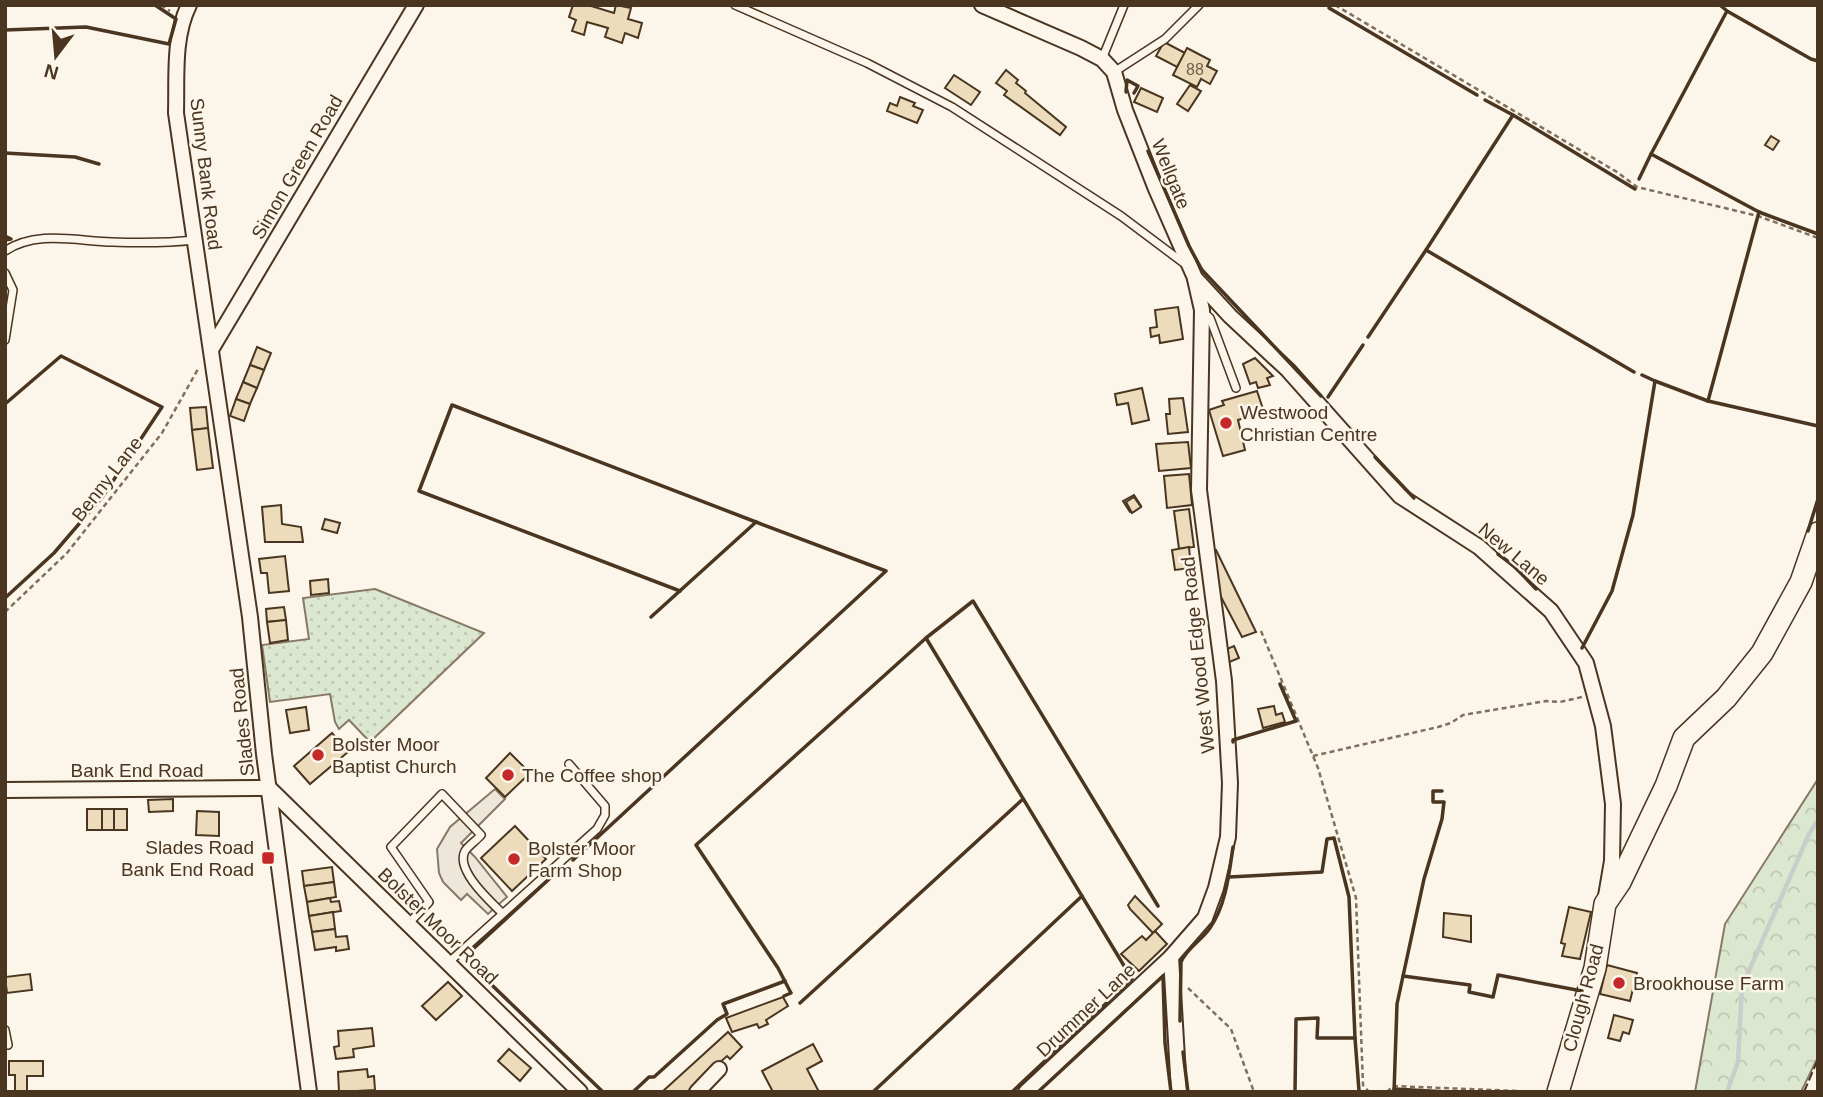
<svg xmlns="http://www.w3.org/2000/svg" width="1823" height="1097" viewBox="0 0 1823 1097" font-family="Helvetica,sans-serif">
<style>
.forest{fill:url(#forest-crowns);stroke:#887966;stroke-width:2}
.park{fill:url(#park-dots);stroke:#887966;stroke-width:2}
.parking{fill:#ede7d9;stroke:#887966;stroke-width:2}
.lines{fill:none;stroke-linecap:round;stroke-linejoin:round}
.stream{stroke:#c9cecd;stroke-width:4.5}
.building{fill:#ecdcbc;stroke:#4a3520;stroke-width:2}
.lane-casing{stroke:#4a3520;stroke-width:10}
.street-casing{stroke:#4a3520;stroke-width:18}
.secondary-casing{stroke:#4a3520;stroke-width:24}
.path{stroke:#7f6f5c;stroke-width:2.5;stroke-dasharray:5 3.5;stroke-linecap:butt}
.lane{stroke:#fbf6e9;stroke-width:7}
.street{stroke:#fbf6e9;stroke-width:14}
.secondary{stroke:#fbf6e9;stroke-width:21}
.fence{stroke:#4a3520;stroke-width:2;stroke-dasharray:9 3.5;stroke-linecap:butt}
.wall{stroke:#4a3520;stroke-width:3.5}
.poi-dot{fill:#c62828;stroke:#fbf6e9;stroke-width:2.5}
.labels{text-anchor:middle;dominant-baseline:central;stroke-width:5;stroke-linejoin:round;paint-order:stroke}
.number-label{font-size:16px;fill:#725f47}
.street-label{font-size:19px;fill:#4a3520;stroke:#fbf6e9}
.poi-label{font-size:19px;fill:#4a3520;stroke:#fbf6e9;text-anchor:start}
</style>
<defs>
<pattern id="forest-crowns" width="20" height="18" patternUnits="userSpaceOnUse" patternTransform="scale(1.75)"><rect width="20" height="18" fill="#dce7d0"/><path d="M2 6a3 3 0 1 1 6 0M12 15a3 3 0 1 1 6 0" fill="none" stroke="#bec7b2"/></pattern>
<pattern id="park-dots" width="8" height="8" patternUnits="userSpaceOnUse" patternTransform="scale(1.75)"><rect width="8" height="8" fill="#dce7d0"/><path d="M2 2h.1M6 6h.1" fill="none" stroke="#bec7b2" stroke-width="1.8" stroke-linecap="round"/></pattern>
</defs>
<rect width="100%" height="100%" fill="#fbf6e9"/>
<!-- forest -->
<path class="forest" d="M 1818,779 L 1818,1057 L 1801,1092 L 1695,1092 L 1725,924 Z"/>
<!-- park -->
<path class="park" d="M 375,589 L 484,633 L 370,742 L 349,720 L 339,729 L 335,722 L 330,694 L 270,702 L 262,645 L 309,639 L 303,598 Z"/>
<!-- parking -->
<path class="parking" d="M 495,789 L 505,799 L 461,843 L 475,857 L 507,897 L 488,914 L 467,894 L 461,900 L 443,882 L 439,873 L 437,849 L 450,827 Z"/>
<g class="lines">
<!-- stream -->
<path class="stream" d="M 1727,1092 L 1738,1062 L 1742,987 L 1809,834 L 1818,820"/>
</g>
<!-- building -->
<g class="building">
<path d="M 573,5 L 588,5 L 614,13 L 616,5 L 631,8 L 628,19 L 642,23 L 638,38 L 625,33 L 622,43 L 605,37 L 608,28 L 587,22 L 584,35 L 572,31 L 576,20 L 569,17 Z"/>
<path d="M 1164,42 L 1185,53 L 1177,67 L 1156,56 Z"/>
<path d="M 1187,48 L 1210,60 L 1207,66 L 1217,71 L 1210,84 L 1201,79 L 1197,87 L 1173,75 Z"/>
<path d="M 1006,70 L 1018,80 L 1016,83 L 1026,91 L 1025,93 L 1066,127 L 1060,135 L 1004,95 L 1007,91 L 996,83 Z"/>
<path d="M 954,75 L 980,92 L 971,105 L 945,88 Z"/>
<path d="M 1190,85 L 1201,91 L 1188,111 L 1177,104 Z"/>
<path d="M 1141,88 L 1163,98 L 1157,112 L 1134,102 Z"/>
<path d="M 900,97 L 915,103 L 913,106 L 923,110 L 917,123 L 887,111 L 890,103 L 897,106 Z"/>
<path d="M 1771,136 L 1779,141 L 1773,150 L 1765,145 Z"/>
<path d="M 1178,307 L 1183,339 L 1160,343 L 1159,335 L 1151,337 L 1150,328 L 1157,327 L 1155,310 Z"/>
<path d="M 257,347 L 271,353 L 264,370 L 250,365 Z"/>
<path d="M 1255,358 L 1273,376 L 1267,378 L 1270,385 L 1258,388 L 1256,382 L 1250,384 L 1243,364 Z"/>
<path d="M 250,365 L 264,370 L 257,388 L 243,382 Z"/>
<path d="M 243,382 L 257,388 L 250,404 L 236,399 Z"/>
<path d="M 1142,388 L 1149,420 L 1132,424 L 1128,403 L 1117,405 L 1115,394 Z"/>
<path d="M 1257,391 L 1264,412 L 1238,420 L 1245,450 L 1223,456 L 1209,410 L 1224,405 L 1222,401 Z"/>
<path d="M 1183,398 L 1188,432 L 1168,434 L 1166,414 L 1170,414 L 1169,399 Z"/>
<path d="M 236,399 L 250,404 L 244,421 L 230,416 Z"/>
<path d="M 206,407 L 208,428 L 192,430 L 190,408 Z"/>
<path d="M 208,428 L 213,468 L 197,470 L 192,430 Z"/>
<path d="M 1188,442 L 1191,468 L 1159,471 L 1156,444 Z"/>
<path d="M 1189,474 L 1192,505 L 1167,508 L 1164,476 Z"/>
<path d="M 1134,495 L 1141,506 L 1130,512 L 1123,501 Z"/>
<path d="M 1134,497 L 1141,507 L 1132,513 L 1126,502 Z"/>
<path d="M 281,505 L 282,524 L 301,527 L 303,542 L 265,542 L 262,507 Z"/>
<path d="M 1189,509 L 1194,547 L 1179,549 L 1174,511 Z"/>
<path d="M 325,519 L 340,523 L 337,533 L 322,529 Z"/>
<path d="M 1189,547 L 1191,568 L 1175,570 L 1172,550 Z"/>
<path d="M 1216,550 L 1256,632 L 1242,637 L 1210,576 L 1207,553 Z"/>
<path d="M 285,556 L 289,591 L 269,593 L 267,573 L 261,573 L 259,559 Z"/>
<path d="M 328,579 L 329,593 L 311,595 L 310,581 Z"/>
<path d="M 284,607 L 286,620 L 267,622 L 266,609 Z"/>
<path d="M 286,620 L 288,640 L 270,643 L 267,622 Z"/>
<path d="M 1234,646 L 1239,658 L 1227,663 L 1222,651 Z"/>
<path d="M 1274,706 L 1276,715 L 1282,713 L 1285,722 L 1263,728 L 1258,709 Z"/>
<path d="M 306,707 L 309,730 L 290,733 L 286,710 Z"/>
<path d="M 332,733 L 348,752 L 310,784 L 294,766 Z"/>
<path d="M 510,753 L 530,773 L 505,797 L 486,778 Z"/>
<path d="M 173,799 L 173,811 L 149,812 L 148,800 Z"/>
<rect x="87" y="809" width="15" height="21"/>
<rect x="102" y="809" width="12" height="21"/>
<rect x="114" y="809" width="13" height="21"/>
<path d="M 197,811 L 219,812 L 219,836 L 196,835 Z"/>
<path d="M 515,826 L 546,859 L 512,891 L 481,858 Z"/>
<path d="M 332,867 L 334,882 L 304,886 L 302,871 Z"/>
<path d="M 334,882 L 336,897 L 307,902 L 304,886 Z"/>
<path d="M 1135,896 L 1162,924 L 1153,933 L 1130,909 L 1128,905 Z"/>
<path d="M 330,898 L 331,902 L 339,901 L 341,911 L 309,916 L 307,902 Z"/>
<path d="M 1569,907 L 1591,912 L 1580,959 L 1562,956 L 1565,944 L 1561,943 Z"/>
<path d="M 333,912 L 335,929 L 312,932 L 309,916 Z"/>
<path d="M 1444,913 L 1471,916 L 1471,942 L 1443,937 Z"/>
<path d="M 335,929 L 336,937 L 347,936 L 349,949 L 336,951 L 336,947 L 315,950 L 312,932 Z"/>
<path d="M 1155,931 L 1167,944 L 1139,971 L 1121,954 L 1142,936 L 1146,940 Z"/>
<path d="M 1607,965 L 1637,973 L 1630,1001 L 1600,994 Z"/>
<path d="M 30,974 L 32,990 L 7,993 L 5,977 Z"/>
<path d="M 448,982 L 462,996 L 436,1020 L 422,1006 Z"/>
<path d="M 783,997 L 788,1006 L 766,1020 L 768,1024 L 759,1028 L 757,1024 L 732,1032 L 726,1018 Z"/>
<path d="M 1614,1015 L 1633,1020 L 1629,1034 L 1623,1032 L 1620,1041 L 1608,1038 Z"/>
<path d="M 372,1028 L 374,1046 L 353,1049 L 354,1057 L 336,1059 L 334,1047 L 339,1046 L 338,1031 Z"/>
<path d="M 728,1032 L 742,1047 L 730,1059 L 727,1056 L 700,1080 L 691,1092 L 662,1092 Z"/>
<path d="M 813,1044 L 822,1061 L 807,1069 L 819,1092 L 773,1092 L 762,1071 Z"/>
<path d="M 509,1049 L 531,1068 L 520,1081 L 498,1061 Z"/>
<path d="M 9,1061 L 43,1061 L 43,1076 L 27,1076 L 27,1091 L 15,1091 L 15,1075 L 9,1075 Z"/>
<path d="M 367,1069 L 368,1077 L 374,1076 L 375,1090 L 339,1092 L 338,1072 Z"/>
</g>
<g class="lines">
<defs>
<g id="lane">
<path d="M 735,5 L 867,63 L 952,107 L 1121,216 L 1185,264"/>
<path d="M 1102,59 L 1124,5"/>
<path d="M 1114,72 L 1165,39 L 1199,5"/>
<path d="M 5,251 C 37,230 76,241 112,242 C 140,243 167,243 195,240"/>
<path d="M 5,273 L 13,290 L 5,340"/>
<path d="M 1202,311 L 1210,318 L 1236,388"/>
<path d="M 408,924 L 429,902 L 391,847 L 442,794 L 481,835 C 477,840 469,845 465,851 C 455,870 490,901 502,913"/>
<path d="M 448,963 L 597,829 L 605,815 L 605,806 L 569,764"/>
<path d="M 5,1030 L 8,1045"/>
</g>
<g id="street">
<path d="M 189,5 C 173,37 177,78 176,113 L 250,617 L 264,754 L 309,1092"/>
<path d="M 982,5 L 1081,48 L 1102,59 L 1114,72 L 1125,110 L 1156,189 L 1195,278 L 1230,316 L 1288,370 L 1400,496 L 1479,547 L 1551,611 L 1586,663 L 1603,726 L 1613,804 L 1612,861 L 1606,896"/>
<path d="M 212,348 L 416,5"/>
<path d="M 269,788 L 580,1092"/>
<path d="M 5,790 L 269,788"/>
<path d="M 1171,957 L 1179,1092"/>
<path d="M 697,1092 L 719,1069"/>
<path d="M 1026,1092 L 1171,957 L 1205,918 L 1216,888 L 1228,837 L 1230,783 L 1224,681 L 1199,490 L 1202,310 L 1195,279"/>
</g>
<path id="secondary" d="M 1558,1092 L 1595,968 L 1605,904 L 1620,882 L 1666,786 L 1684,738 L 1726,698 L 1762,653 L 1801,582 L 1818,533"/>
</defs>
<!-- lane casing -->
<use href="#lane" class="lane-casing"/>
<!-- street casing -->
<use href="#street" class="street-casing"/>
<!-- secondary casing -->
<use href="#secondary" class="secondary-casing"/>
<!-- path -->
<g class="path">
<path d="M 161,5 L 170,11"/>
<path d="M 1335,5 L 1617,172 L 1637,187 L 1758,216 L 1818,238"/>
<path d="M 5,612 L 67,553 L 162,433 L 198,369"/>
<path d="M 1261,631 L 1318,768 L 1356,898 L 1363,1085 L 1369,1092"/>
<path d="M 1313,756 L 1438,727 L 1451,723 L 1463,715 L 1546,701 L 1560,702 L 1582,697"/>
<path d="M 1188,988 L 1231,1029 L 1254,1092"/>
<path d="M 1387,1092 L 1393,1086 L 1542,1092"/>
</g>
<!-- lane -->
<use href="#lane" class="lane"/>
<!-- street -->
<use href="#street" class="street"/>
<!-- secondary -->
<use href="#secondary" class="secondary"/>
<!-- fence -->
<path class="fence" d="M 1804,1092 L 1818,1059"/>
<!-- wall -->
<g class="wall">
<path d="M 1720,5 L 1727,11"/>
<path d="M 1329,8 L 1477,95"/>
<path d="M 5,30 L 86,27 L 169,44 L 176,19 L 155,5"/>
<path d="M 1818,61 L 1811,59 L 1727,11 L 1651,154 L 1759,212 L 1818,234"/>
<path d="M 1126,92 L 1127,80 L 1138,86 L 1134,93"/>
<path d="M 1485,100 L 1513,115"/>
<path d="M 1148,151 L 1189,246 L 1202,270 L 1321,396"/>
<path d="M 5,153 L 75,157 L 99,164"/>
<path d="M 1639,179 L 1651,154"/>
<path d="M 5,236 L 11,239 L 5,240"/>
<path d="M 1426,250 L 1513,115 L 1635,189"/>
<path d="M 1368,337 L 1426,250 L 1634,372"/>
<path d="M 1655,381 L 1708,401 L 1818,426"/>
<path d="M 1328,397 L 1363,345"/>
<path d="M 1708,401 L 1759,212"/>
<path d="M 5,404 L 61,356 L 162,407 L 103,496 L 54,553 L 5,598"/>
<path d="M 1375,457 L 1414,498"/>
<path d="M 1808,531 L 1818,499"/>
<path d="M 1498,554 L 1514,566 L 1536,589"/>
<path d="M 680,591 L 419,491 L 452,405 L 756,522"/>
<path d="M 926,638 L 973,601 L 1158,906"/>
<path d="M 1582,648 L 1612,591 L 1633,515 L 1655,381 L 1642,375"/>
<path d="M 1233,742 L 1233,740 L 1296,721 L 1280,684"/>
<path d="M 573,860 L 886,571 L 756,522 L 651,617"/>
<path d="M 559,870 L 472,950 L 470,964 L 603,1092"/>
<path d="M 1229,877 L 1322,872 L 1327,839 L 1334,838 L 1349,897 L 1355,1038 L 1317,1038 L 1318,1018 L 1296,1019 L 1295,1092"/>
<path d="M 1163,976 L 1165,1043 L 1171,1092"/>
<path d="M 1403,976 L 1470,985 L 1469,992 L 1493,997 L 1498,975 L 1582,991"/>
<path d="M 784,996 L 791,993 L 778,968 L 696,845 L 926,638 L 1132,979 L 1012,1092"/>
<path d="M 800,1003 L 1023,799"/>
<path d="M 1180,1021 L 1181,962 C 1187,948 1201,941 1210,928 C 1226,905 1229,874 1233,847"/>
<path d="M 1355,1038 L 1359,1091"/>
<path d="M 1183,1052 L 1188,1092"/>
<path d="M 1394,1089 L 1448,1092"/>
<path d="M 633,1092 L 649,1077 L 654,1077 L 717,1020 L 727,1014 L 723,1004 L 785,981"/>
<path d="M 873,1092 L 1082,896"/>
<path d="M 1038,1092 L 1163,976"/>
<path d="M 1394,1092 L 1397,1004 L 1424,879 L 1442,819 L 1444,802 L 1433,802 L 1433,791 L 1442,791"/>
</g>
</g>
<!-- markers -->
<g class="poi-dot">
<circle cx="1226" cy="423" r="7"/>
<circle cx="318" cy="755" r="7"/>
<circle cx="508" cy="775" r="7"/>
<rect x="261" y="851" width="14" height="14" rx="3.5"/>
<circle cx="514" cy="859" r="7"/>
<circle cx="1619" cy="983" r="7"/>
</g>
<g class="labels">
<!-- number labels -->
<g class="number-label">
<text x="1195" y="69">88</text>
</g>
<!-- street labels -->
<g class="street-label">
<text transform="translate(297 167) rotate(-60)">Simon Green Road</text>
<text transform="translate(206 174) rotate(83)">Sunny Bank Road</text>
<text transform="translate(1171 174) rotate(68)">Wellgate</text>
<text transform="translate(107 479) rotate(-52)">Benny Lane</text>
<text transform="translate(1514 554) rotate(40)">New Lane</text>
<text transform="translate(1198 655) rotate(-96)">West Wood Edge Road</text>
<text transform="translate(242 722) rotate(-96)">Slades Road</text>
<text x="137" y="770">Bank End Road</text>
<text transform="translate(438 926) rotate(44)">Bolster Moor Road</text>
<text transform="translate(1583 998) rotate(-75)">Clough Road</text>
<text transform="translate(1086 1010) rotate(-43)">Drummer Lane</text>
</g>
<!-- poi labels -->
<g class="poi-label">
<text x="1240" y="412">Westwood<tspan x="1240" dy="22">Christian Centre</tspan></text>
<text x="332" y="744">Bolster Moor<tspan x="332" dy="22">Baptist Church</tspan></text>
<text x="522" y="775">The Coffee shop</text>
<text x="254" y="847" text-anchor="end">Slades Road<tspan x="254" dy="22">Bank End Road</tspan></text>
<text x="528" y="848">Bolster Moor<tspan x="528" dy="22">Farm Shop</tspan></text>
<text x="1633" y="983">Brookhouse Farm</text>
</g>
</g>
<!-- border -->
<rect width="1823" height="1097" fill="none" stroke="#4a3520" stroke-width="14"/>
<!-- north arrow -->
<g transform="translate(56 56) rotate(196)" stroke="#fbf6e9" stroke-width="5" paint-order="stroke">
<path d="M0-5L12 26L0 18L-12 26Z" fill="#4a3520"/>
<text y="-10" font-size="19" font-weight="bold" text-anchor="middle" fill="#4a3520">N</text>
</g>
</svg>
